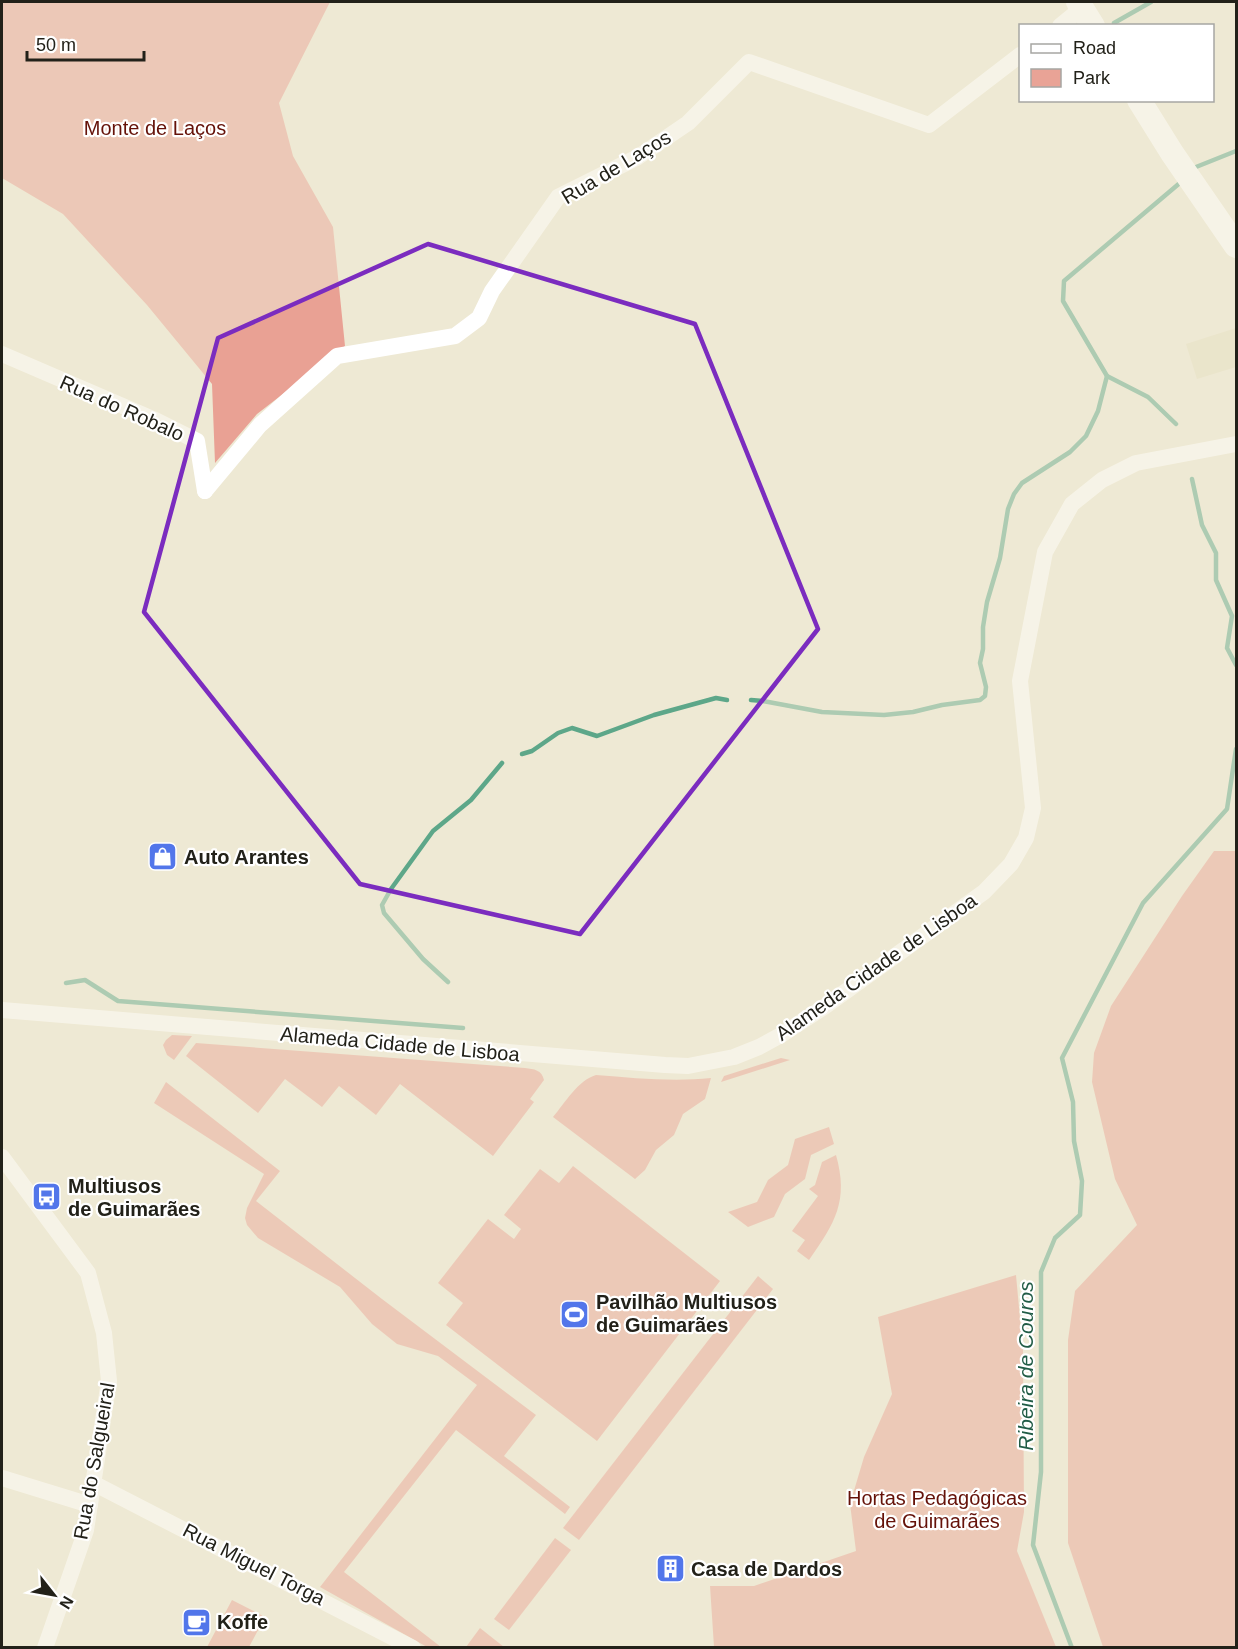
<svg xmlns="http://www.w3.org/2000/svg" width="1238" height="1649" viewBox="0 0 1238 1649" font-family="Helvetica,sans-serif">
<style>
.built{fill:#e5dfc2}
.green{fill:#e9a396}
.forest{fill:#e9a194}
.lines{fill:none;stroke-linecap:round;stroke-linejoin:round}
.stream{stroke:#5da789;stroke-width:4.5}
.street{stroke:#fff;stroke-width:16}
.secondary{stroke:#fff;stroke-width:24}
.marked{fill:none;stroke:#7b2cbf;stroke-width:4.5;stroke-linejoin:round}
.labels{text-anchor:middle;dominant-baseline:central;stroke-width:4.5;stroke-linejoin:round;paint-order:stroke}
.park-label{font-size:20px;fill:#651209;stroke:#fff}
.street-label{font-size:20px;fill:#222119;stroke:#fff}
.poi-label{font-size:20px;font-weight:bold;fill:#222119;stroke:#fff;text-anchor:start}
.water-label{font-size:21px;font-style:italic;fill:#215c46;stroke:#fff}
</style>
<rect width="100%" height="100%" fill="#eee9d4"/>
<!-- built -->
<path class="built" d="M 1236,328 L 1236,367 L 1197,379 L 1186,344 Z"/>
<!-- green -->
<g class="green">
<path d="M 1214,851 L 1236,851 L 1236,1647 L 1103,1647 L 1068,1543 L 1068,1340 L 1075,1291 L 1137,1225 L 1115,1179 L 1092,1082 L 1094,1053 L 1111,1006 L 1182,896 Z"/>
<path d="M 172,1035 L 192,1036 L 174,1060 L 167,1055 L 163,1045 L 166,1040 Z"/>
<path d="M 196,1043 L 525,1068 C 534,1069 542,1070 544,1080 L 530,1099 L 534,1102 L 493,1156 L 400,1084 L 376,1115 L 339,1086 L 322,1107 L 285,1079 L 258,1113 L 186,1056 Z"/>
<path d="M 781,1058 L 790,1060 L 721,1082 L 724,1076 Z"/>
<path d="M 596,1075 C 634,1078 673,1082 711,1078 L 705,1099 L 683,1114 L 674,1135 L 656,1150 L 645,1170 L 635,1179 L 553,1117 C 565,1103 578,1080 596,1075 Z"/>
<path d="M 166,1082 L 280,1171 L 256,1201 L 382,1299 L 536,1415 L 504,1456 L 570,1507 L 565,1514 L 456,1430 L 344,1572 L 441,1647 L 427,1647 L 320,1587 L 477,1385 L 438,1356 L 397,1344 L 372,1324 L 340,1287 L 258,1238 L 247,1225 L 245,1218 L 247,1208 L 264,1174 L 154,1103 Z"/>
<path d="M 829,1127 L 834,1144 L 811,1155 L 805,1179 L 785,1194 L 774,1217 L 748,1227 L 728,1212 L 757,1202 L 768,1180 L 788,1165 L 795,1139 Z"/>
<path d="M 836,1155 C 849,1201 835,1223 809,1260 L 797,1251 L 805,1240 L 792,1231 L 818,1196 L 809,1189 L 815,1185 L 822,1162 Z"/>
<path d="M 573,1166 L 720,1281 L 597,1441 L 446,1325 L 463,1303 L 438,1283 L 488,1219 L 514,1239 L 521,1229 L 504,1215 L 540,1169 L 559,1183 Z"/>
<path d="M 1016,1275 L 1023,1351 L 1024,1512 L 1017,1551 L 1056,1647 L 714,1647 L 710,1586 L 754,1586 L 856,1551 L 850,1504 L 864,1457 L 892,1394 L 878,1317 Z"/>
<path d="M 758,1276 L 773,1289 L 579,1540 L 563,1528 Z"/>
<path d="M 555,1538 L 571,1550 L 509,1630 L 494,1619 Z"/>
<path d="M 232,1600 L 265,1617 L 249,1647 L 207,1647 Z"/>
<path d="M 480,1628 L 504,1647 L 466,1647 Z"/>
</g>
<!-- forest -->
<path class="forest" d="M 2,2 L 330,2 L 279,103 L 293,156 L 333,227 L 345,346 L 257,414 L 215,463 L 212,384 L 147,305 L 63,214 L 2,178 Z"/>
<g class="lines">
<!-- stream -->
<g class="stream">
<path d="M 1114,23 L 1151,2"/>
<path d="M 1196,167 L 1236,151"/>
<path d="M 1176,424 L 1148,397 L 1107,376 L 1063,301 L 1064,281 L 1181,182"/>
<path d="M 1192,479 L 1202,525 L 1216,553 L 1216,580 L 1232,616 L 1227,648 L 1236,665"/>
<path d="M 751,700 L 763,701 L 822,712 L 884,715 L 913,712 L 942,705 L 980,700 L 985,696 L 986,687 L 980,663 L 983,649 L 983,627 L 987,602 L 1000,558 L 1008,509 L 1014,494 L 1022,483 L 1070,452 L 1086,436 L 1098,411 L 1107,376"/>
<path d="M 522,754 L 532,751 L 558,733 L 572,728 L 597,736 L 654,715 L 716,698 L 727,700"/>
<path d="M 448,982 L 423,959 L 384,913 L 382,905 L 391,889 L 433,831 L 471,800 L 502,763"/>
<path d="M 66,983 L 85,980 L 118,1001 L 463,1028"/>
<path d="M 1072,1648 L 1033,1545 L 1041,1472 L 1041,1272 L 1055,1238 L 1080,1215 L 1082,1181 L 1074,1141 L 1073,1102 L 1062,1058 L 1143,903 L 1227,809 L 1236,749"/>
</g>
<!-- street -->
<g class="street">
<path d="M 1060,26 L 1082,8"/>
<path d="M 2,354 L 153,419 L 197,441 L 205,491"/>
<path d="M 205,491 L 260,425 L 337,356 L 455,336 L 479,318 L 492,291 L 558,197 L 638,157 L 688,123 L 749,62 L 929,125 L 1020,55"/>
<path d="M 2,1010 L 665,1065 L 688,1066 L 734,1057 L 759,1047 L 781,1035 L 824,1007 L 984,892 L 1011,864 L 1026,838 L 1033,808 L 1020,681 L 1045,552 L 1072,504 L 1102,480 L 1136,463 L 1236,444"/>
<path d="M 2,1157 L 88,1273 L 104,1333 L 109,1381 L 86,1530 L 45,1648"/>
<path d="M 2,1478 L 90,1505"/>
<path d="M 93,1483 L 413,1648"/>
</g>
<!-- secondary -->
<g class="secondary">
<path d="M 1078,2 L 1093,26"/>
<path d="M 1139,100 L 1172,153 L 1236,246"/>
</g>
</g>
<!-- marked area -->
<path d="M0 0H1238V1649H0ZM 428,244 L 695,324 L 818,629 L 580,934 L 360,884 L 144,612 L 218,338 Z" fill="#eee9d4" fill-opacity=".55" fill-rule="evenodd"/>
<path class="marked" d="M 428,244 L 695,324 L 818,629 L 580,934 L 360,884 L 144,612 L 218,338 Z"/>
<!-- icons -->
<defs>
<symbol id="shop-square" viewBox="-11 -11 22 22"><rect x="-9" y="-9" width="18" height="18" rx="4" fill="#5276ea" stroke="#fff"/><path d="M-5-2.5h2.3a2.7 3.5 0 0 1 5.4 0H5L5.5 6h-11ZM-1.5-2.5h3a1.5 2.3 0 0 0-3 0Z" fill="#fff"/></symbol>
<symbol id="bus-square" viewBox="-11 -11 22 22"><rect x="-9" y="-9" width="18" height="18" rx="4" fill="#5276ea" stroke="#fff"/><path d="M-5-6H5V4H4V6H2V4H-2V6H-4V4H-5ZM-3.5-4V0h7V-4ZM-3.5 1.2v1.5H-2V1.2ZM2 1.2v1.5H3.5V1.2Z" fill="#fff"/></symbol>
<symbol id="stadium-square" viewBox="-11 -11 22 22"><rect x="-9" y="-9" width="18" height="18" rx="4" fill="#5276ea" stroke="#fff"/><path d="M0-5a6.5 5 0 1 0 0 10a6.5 5 0 1 0 0-10ZM-3.5-1.8h7v3.6h-7Z" fill="#fff"/></symbol>
<symbol id="building-square" viewBox="-11 -11 22 22"><rect x="-9" y="-9" width="18" height="18" rx="4" fill="#5276ea" stroke="#fff"/><path d="M-4-6H4V6H1V3H-1V6H-4ZM-2.5-4.3h1.7v1.8h-1.7ZM.8-4.3h1.7v1.8H.8ZM-2.5-1h1.7V.8h-1.7ZM.8-1h1.7V.8H.8Z" fill="#fff"/></symbol>
<symbol id="cafe-square" viewBox="-11 -11 22 22"><rect x="-9" y="-9" width="18" height="18" rx="4" fill="#5276ea" stroke="#fff"/><path d="M-5.5-4.5H6V0H3Q3 3.5 0 3.5H-2.5Q-5.5 3.5-5.5 0ZM3-3.2v2h1.7v-2ZM-6 4.5H4V6H-6Z" fill="#fff"/></symbol>
</defs>
<g fill-rule="evenodd">
<use href="#shop-square" x="146" y="840" width="33" height="33"/>
<use href="#bus-square" x="30" y="1180" width="33" height="33"/>
<use href="#stadium-square" x="558" y="1298" width="33" height="33"/>
<use href="#building-square" x="654" y="1552" width="33" height="33"/>
<use href="#cafe-square" x="180" y="1606" width="33" height="33"/>
</g>
<g class="labels">
<!-- park labels -->
<g class="park-label">
<text x="155" y="128">Monte de Laços</text>
<text x="937" y="1498">Hortas Pedagógicas<tspan x="937" dy="23">de Guimarães</tspan></text>
</g>
<!-- street labels -->
<g class="street-label">
<text transform="translate(616 167) rotate(-31)">Rua de Laços</text>
<text transform="translate(122 408) rotate(24)">Rua do Robalo</text>
<text transform="translate(876 967) rotate(-35)">Alameda Cidade de Lisboa</text>
<text transform="translate(400 1044) rotate(5)">Alameda Cidade de Lisboa</text>
<text transform="translate(94 1461) rotate(-80)">Rua do Salgueiral</text>
<text transform="translate(254 1564) rotate(27)">Rua Miguel Torga</text>
</g>
<!-- poi labels -->
<g class="poi-label">
<text x="184" y="857">Auto Arantes</text>
<text x="68" y="1186">Multiusos<tspan x="68" dy="23">de Guimarães</tspan></text>
<text x="596" y="1302">Pavilhão Multiusos<tspan x="596" dy="23">de Guimarães</tspan></text>
<text x="691" y="1569">Casa de Dardos</text>
<text x="217" y="1622">Koffe</text>
</g>
<!-- water labels -->
<g class="water-label">
<text transform="translate(1025 1366) rotate(-90)">Ribeira de Couros</text>
</g>
</g>
<!-- border -->
<rect width="1238" height="1649" fill="none" stroke="#222119" stroke-width="6"/>
<!-- legend -->
<rect x="1019" y="24" width="195" height="78" fill="#ffffff" stroke="#a7a6a3" stroke-width="1.5"/>
<rect x="1031" y="44" width="30" height="9" fill="#ffffff" stroke="#a7a6a3" stroke-width="1.5"/>
<text x="1073" y="54" font-size="18" fill="#222119">Road</text>
<rect x="1031" y="69" width="30" height="18" fill="#e9a396" stroke="#a7a6a3" stroke-width="1.5"/>
<text x="1073" y="84" font-size="18" fill="#222119">Park</text>
<!-- north arrow -->
<g transform="translate(54 1595) rotate(121)" stroke="#ffffff" stroke-width="4.5" paint-order="stroke">
<path d="M0-4.5L10 22L0 15L-10 22Z" fill="#222119"/>
<text y="-9" font-size="16" font-weight="bold" text-anchor="middle" fill="#222119">N</text>
</g>
<!-- scale -->
<path d="M27 51v9h117v-9" fill="none" stroke="#222119" stroke-width="3"/>
<text x="36" y="51" font-size="18" fill="#222119" stroke="#ffffff" stroke-width="4.5" paint-order="stroke">50 m</text>
</svg>
